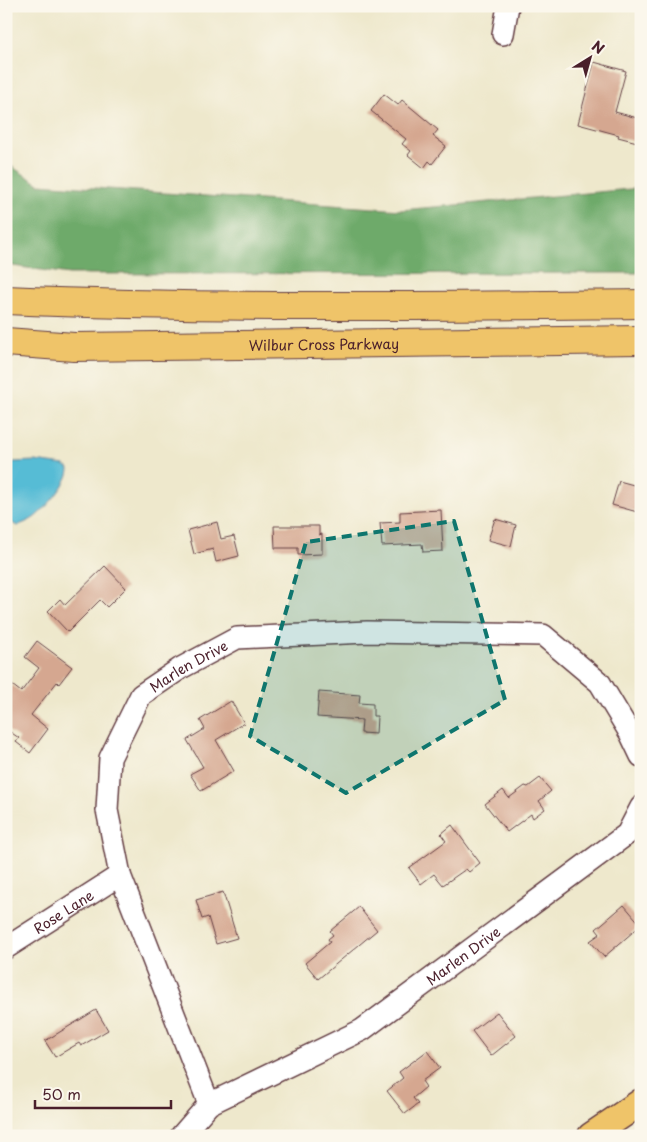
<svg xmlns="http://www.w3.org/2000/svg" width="647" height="1142" viewBox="0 0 647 1142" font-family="'Playpen Sans',sans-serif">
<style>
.forest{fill:#6eaa6b;stroke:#5c644b}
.water{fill:#57bcd5;stroke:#506e80}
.building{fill:#d5a790}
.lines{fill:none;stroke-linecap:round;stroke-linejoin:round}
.minor-casing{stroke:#633d43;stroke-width:24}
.major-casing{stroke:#633d43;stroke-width:29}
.highway-casing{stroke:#633d43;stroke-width:30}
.minor{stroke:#fff;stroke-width:21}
.major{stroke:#efc469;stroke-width:26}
.highway{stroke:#efc469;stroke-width:28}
.marked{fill:#0f766e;fill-opacity:0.2;stroke:#0f766e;stroke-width:4;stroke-dasharray:10 6;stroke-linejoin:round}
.labels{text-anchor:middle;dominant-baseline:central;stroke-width:4;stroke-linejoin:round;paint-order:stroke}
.street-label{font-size:14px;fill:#4a1f2b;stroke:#fbf7ec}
</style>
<rect width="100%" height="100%" fill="#fbf7ec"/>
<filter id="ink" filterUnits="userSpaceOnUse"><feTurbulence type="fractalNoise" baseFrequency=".02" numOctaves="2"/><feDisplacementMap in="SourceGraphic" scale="10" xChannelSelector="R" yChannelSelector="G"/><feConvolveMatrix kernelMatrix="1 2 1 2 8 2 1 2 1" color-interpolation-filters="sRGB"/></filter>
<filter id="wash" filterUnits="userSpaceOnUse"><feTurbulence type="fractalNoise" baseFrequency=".0096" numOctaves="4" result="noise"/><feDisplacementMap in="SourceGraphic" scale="20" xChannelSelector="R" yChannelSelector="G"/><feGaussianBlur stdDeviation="1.12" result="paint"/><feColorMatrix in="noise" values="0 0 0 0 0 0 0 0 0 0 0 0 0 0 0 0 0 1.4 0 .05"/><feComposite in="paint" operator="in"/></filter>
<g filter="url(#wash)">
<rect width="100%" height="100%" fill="#eee8cc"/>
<!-- forest -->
<path class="forest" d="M 6,163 L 39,184 L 401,210 L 641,188 L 641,273 L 69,274 L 6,265 Z"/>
<!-- water -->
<path class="water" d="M 35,461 L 64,465 L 69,468 C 70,482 46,508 35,517 C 30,521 23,523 17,526 L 6,519 L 6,464 L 14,462 Z"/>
<g id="blocks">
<!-- building -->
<g class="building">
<path d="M 594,62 L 626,71 L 615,112 L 641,119 L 641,143 L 618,137 L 619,135 L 578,124 Z"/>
<path d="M 384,94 L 398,105 L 402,100 L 438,130 L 433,136 L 446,146 L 432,164 L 429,161 L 424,168 L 408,155 L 411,151 L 402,144 L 406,139 L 371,111 Z"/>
<path d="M 619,481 L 641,487 L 641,513 L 612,505 Z"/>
<path d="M 441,510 L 443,551 L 423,552 L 422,544 L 382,546 L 380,523 L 400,522 L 400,512 Z"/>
<path d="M 495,519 L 516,525 L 511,546 L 488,540 Z"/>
<path d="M 217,522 L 221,539 L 234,536 L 239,556 L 216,562 L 213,549 L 194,554 L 188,530 Z"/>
<path d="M 274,526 L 319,526 L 319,535 L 322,534 L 322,554 L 298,555 L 298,548 L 275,548 Z"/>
<path d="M 105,566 L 126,588 L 107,607 L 100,600 L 68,632 L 48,611 L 60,599 L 65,605 Z"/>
<path d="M 37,641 L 72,667 L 59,684 L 57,682 L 31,715 L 48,729 L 30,753 L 16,742 L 19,738 L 6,729 L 6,693 L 12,685 L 21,692 L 39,668 L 25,657 Z"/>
<path d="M 319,692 L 360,695 L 359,703 L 373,704 L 373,716 L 377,716 L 376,734 L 361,733 L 362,720 L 317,717 Z"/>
<path d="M 231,701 L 244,723 L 216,740 L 234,771 L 201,791 L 190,774 L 203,767 L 187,740 L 205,729 L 200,720 Z"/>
<path d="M 540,778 L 551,791 L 539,801 L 545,809 L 533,818 L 531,814 L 507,832 L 485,804 L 503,790 L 509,798 L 525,786 L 528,787 Z"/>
<path d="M 452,825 L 480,863 L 469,872 L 466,869 L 443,885 L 434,874 L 421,884 L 409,868 L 446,841 L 441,834 Z"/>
<path d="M 223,892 L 237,938 L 216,944 L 208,917 L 202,919 L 196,900 Z"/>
<path d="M 624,905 L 641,925 L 604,957 L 590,941 L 600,934 L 596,929 Z"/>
<path d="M 359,907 L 377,930 L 318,979 L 305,963 L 330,942 L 328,939 L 333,935 L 330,931 Z"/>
<path d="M 96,1010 L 108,1030 L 81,1046 L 79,1043 L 55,1057 L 45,1041 Z"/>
<path d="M 497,1012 L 516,1036 L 491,1056 L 472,1031 Z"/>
<path d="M 427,1051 L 440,1068 L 422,1081 L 426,1087 L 413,1098 L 418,1104 L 405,1114 L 387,1091 L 403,1078 L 399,1072 Z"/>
</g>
</g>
</g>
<g filter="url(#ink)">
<use href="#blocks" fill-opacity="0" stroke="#633d43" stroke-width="1"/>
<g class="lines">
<defs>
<g id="minor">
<path d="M 503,34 L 508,6"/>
<path id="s1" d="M 6,948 L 120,875"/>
<path id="s2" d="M 209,1104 L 120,875 L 107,810 L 110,758 L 141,695 L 181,668 L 237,638 L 367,632 L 543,635 L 600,683 L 630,733 L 641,756"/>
<path id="s3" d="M 181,1136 L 209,1104 L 362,1030 L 627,834 L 641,807"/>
</g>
<path id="major" d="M 591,1136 L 641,1102"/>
<g id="highway">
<path d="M 6,300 C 218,309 429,306 641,304"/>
<path id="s4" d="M 6,342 L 74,347 L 641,340"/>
</g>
</defs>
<!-- minor casing -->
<use href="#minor" class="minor-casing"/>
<!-- major casing -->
<use href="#major" class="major-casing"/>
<!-- highway casing -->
<use href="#highway" class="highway-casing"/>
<!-- minor -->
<use href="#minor" class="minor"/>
<!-- major -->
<use href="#major" class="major"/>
<!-- highway -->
<use href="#highway" class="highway"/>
</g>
</g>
<!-- marked area -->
<path class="marked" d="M 454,521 L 505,700 L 346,793 L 250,736 L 306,542 Z"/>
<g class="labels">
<!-- street labels -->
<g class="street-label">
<text stroke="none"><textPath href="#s4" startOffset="318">Wilbur Cross Parkway</textPath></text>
<text stroke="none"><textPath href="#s2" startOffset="490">Marlen Drive</textPath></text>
<text stroke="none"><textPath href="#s1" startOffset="68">Rose Lane</textPath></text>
<text stroke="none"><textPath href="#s3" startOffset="338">Marlen Drive</textPath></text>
</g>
</g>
<!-- margin -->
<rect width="647" height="1142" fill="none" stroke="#fbf7ec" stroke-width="25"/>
<!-- north arrow -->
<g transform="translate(590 58) rotate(37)" stroke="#fbf7ec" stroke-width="4" paint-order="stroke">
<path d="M0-4L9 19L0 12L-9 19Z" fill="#4a1f2b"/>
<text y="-8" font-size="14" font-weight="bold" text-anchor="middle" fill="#4a1f2b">N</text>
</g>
<!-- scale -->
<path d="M35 1100v8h136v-8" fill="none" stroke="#4a1f2b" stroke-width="2.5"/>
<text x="42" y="1100" font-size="15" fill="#4a1f2b" stroke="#fbf7ec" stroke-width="4" paint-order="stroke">50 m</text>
</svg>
